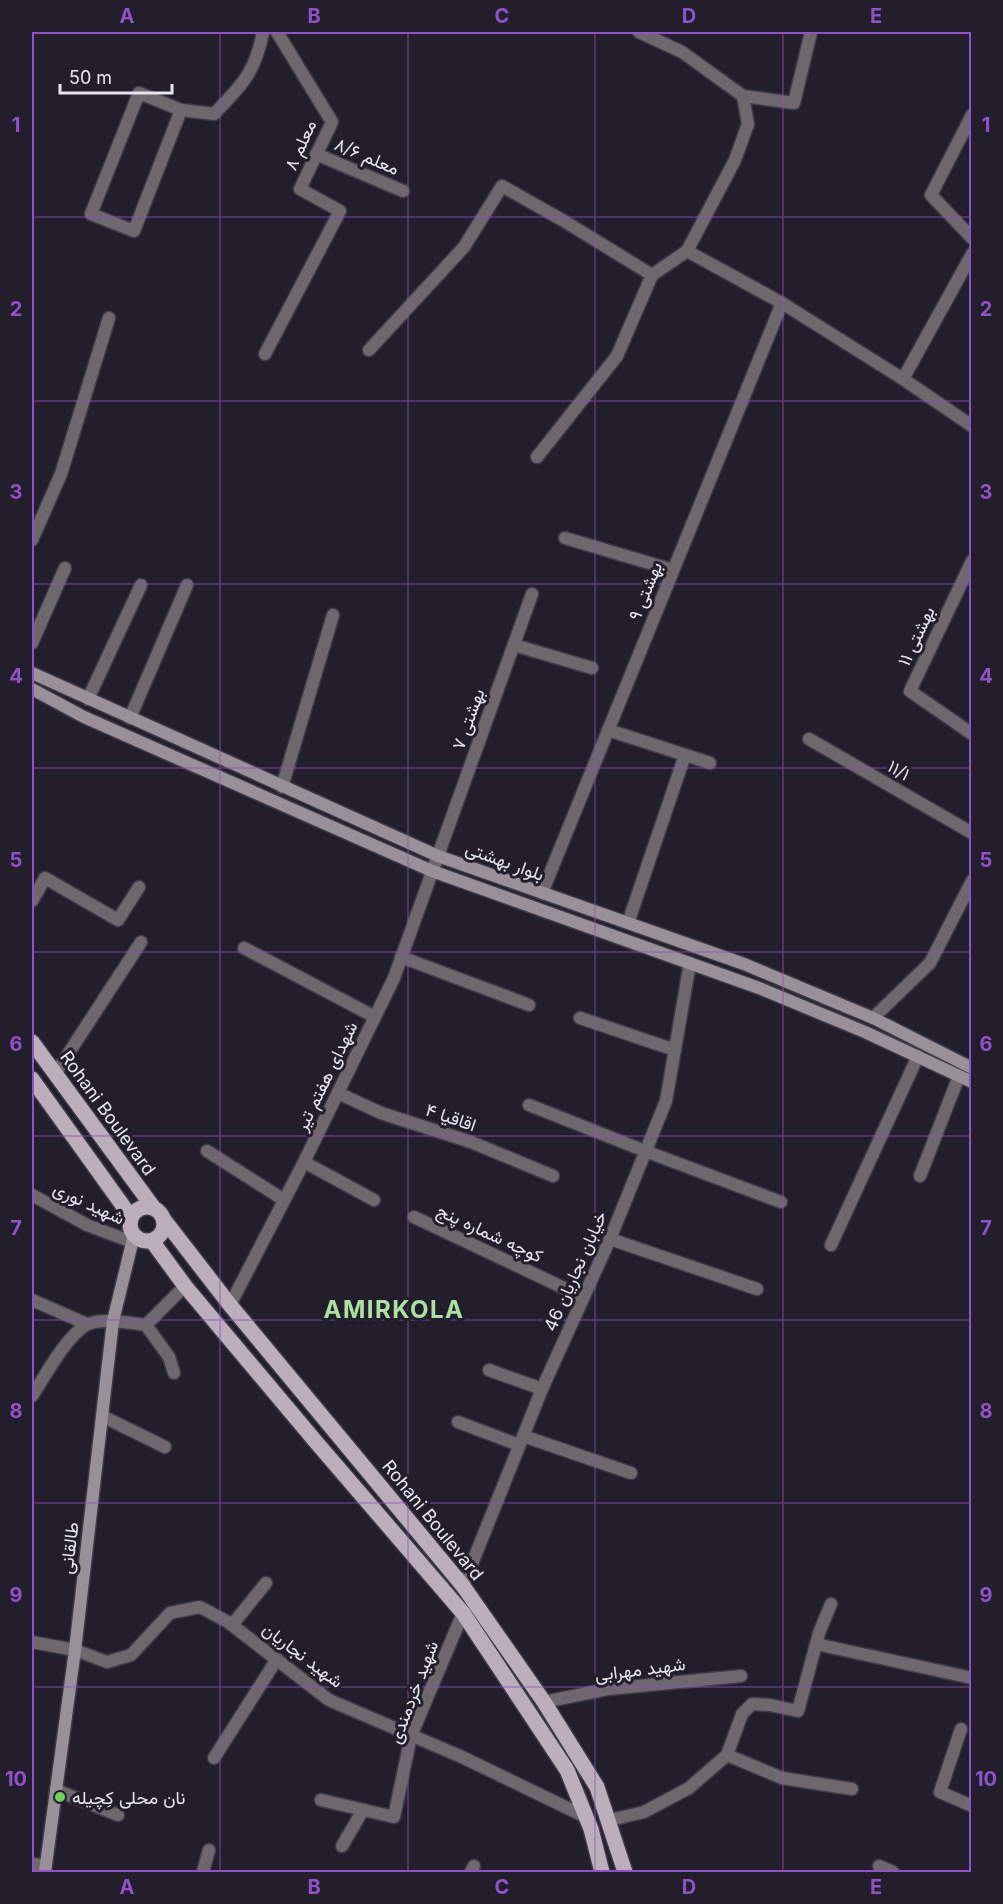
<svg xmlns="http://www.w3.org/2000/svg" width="1003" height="1904" viewBox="0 0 1003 1904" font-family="Inter,Vazirmatn,sans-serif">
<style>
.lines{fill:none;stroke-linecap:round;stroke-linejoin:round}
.street-casing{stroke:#3e3a47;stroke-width:15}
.secondary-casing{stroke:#3e3a47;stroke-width:15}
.primary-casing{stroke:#3e3a47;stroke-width:18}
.street{stroke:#6e676d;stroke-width:12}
.secondary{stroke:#9a9099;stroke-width:12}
.primary{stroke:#bcafbb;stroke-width:15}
.grid{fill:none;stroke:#9151c9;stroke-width:1.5;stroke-opacity:0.55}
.poi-dot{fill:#72d25d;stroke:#221e2c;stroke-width:2}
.labels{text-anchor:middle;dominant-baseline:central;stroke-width:6;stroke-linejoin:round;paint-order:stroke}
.street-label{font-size:18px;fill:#e8e6f0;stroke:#221e2c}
.poi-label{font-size:18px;fill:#e8e6f0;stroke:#221e2c;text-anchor:start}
.district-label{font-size:24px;font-weight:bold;letter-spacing:1.5px;fill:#ade0a2;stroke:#221e2c}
.neatline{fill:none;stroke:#9151c9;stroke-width:2}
.grid-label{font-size:20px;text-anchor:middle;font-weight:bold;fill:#9151c9}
</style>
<rect width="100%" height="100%" fill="#221e2c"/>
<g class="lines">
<defs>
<g id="street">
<path d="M 743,96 L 794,103 L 811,32"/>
<path d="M 181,110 L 134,231 L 91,214 L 139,93 L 181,110 L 214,114 C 242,85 255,73 263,32"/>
<path d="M 972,115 L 931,195 L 972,238"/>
<path d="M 316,154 L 403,191"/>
<path d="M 687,251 L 782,303 L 903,379 L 972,426"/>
<path d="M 369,350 L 464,247 L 502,186 L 564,221 L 652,275"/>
<path d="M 265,354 L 340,211 L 300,189 L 332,122 L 277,32"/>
<path d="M 903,379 L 972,254"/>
<path d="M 537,457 L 617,356 L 652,275 L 687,251 L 735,160 L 748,124 L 743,96 L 682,52 L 639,32"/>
<path d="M 565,538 L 673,570"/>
<path d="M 32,540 L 61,474 L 109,318"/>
<path d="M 972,561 L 910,691 L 972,734"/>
<path d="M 32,643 L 65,568"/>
<path d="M 514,645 L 592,668"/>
<path d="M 88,699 L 141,585"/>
<path d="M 130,718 L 187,585"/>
<path d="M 608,730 L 710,763"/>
<path d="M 809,739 L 972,833"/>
<path d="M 282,787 L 333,615"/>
<path d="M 542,893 L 782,303"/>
<path d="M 32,901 L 45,878 L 118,920 L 139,887"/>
<path d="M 628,923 L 685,755"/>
<path d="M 244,948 L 375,1017"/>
<path d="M 401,957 L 529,1005"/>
<path d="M 580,1018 L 675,1050"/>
<path d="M 873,1018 L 930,963 L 972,881"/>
<path d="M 55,1074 L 141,942"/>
<path d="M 338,1093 L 381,1113 L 471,1142 L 553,1176"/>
<path d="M 529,1105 L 645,1151 L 781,1202"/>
<path d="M 207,1151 L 284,1200"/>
<path d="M 304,1162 L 374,1200"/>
<path d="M 920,1176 L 959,1076"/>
<path d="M 32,1195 L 87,1225 L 132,1242"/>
<path d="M 414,1217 L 583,1297"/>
<path d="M 610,1239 L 757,1289"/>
<path d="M 831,1245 L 918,1056"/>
<path d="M 32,1300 L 87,1324"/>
<path d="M 230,1305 L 304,1162 L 394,978 L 532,594"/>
<path d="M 146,1325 L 169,1357 L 174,1373"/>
<path d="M 489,1370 L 542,1389"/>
<path d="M 32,1396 C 46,1375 64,1339 86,1325 C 100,1317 130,1323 146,1325 L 185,1286"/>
<path d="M 102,1416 L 165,1447"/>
<path d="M 458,1422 L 519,1445"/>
<path d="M 523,1436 L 631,1473"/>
<path d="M 463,1586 L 542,1389 L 610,1239 L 666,1101 L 690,963"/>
<path d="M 232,1625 L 266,1583"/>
<path d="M 32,1642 L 75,1650 L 107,1662 L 131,1655 L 170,1613 L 200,1607 L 228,1622 L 329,1700 L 462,1757 L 586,1817"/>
<path d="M 816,1644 L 972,1678"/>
<path d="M 544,1702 L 608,1689 L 741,1676"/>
<path d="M 961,1729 L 940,1792 L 972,1806"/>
<path d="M 727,1755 L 782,1778 L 852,1789"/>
<path d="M 214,1758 L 277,1659"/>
<path d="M 56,1790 L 118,1815"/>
<path d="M 321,1800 L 394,1817 L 411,1736 L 463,1613"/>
<path d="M 610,1820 L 644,1812 L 689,1788 L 727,1755 L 742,1714 L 752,1704 L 770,1705 L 798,1711 L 819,1633 L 831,1604"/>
<path d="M 342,1846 L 363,1810"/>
<path d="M 32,1864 L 46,1866"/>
<path d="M 879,1866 L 893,1872"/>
<path d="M 203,1872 L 209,1850"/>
<path d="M 471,1872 L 474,1866"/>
</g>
<g id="secondary">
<path d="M 32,673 L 438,856 L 744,964 L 873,1018 L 972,1068"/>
<path d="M 32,689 L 84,717 L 432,871 L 759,988 L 865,1032 L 972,1082"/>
<path d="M 45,1872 L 75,1650 L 113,1321 L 134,1235"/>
</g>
<g id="primary">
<path d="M 32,1042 L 153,1207"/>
<path d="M 32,1079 L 131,1217"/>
<circle cx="147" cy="1224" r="17"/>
<path d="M 165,1221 L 230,1305 L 463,1586 L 544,1702 L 597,1787 L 625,1872"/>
<path d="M 152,1241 L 185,1286 L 316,1442 L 463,1613 L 567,1770 L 591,1829 L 602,1872"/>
</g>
</defs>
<!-- street casing -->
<use href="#street" class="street-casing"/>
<!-- secondary casing -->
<use href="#secondary" class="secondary-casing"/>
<!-- primary casing -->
<use href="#primary" class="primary-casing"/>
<!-- street -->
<use href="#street" class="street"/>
<!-- secondary -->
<use href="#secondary" class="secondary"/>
<!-- primary -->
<use href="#primary" class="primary"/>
</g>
<!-- grid -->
<path class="grid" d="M 220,32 L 220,1872M 408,32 L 408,1872M 595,32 L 595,1872M 783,32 L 783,1872M 32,217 L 972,217M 32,401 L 972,401M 32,584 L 972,584M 32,768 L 972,768M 32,952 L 972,952M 32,1136 L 972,1136M 32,1320 L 972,1320M 32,1503 L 972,1503M 32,1687 L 972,1687"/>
<!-- markers -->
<circle class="poi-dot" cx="60" cy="1797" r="6"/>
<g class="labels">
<!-- street labels -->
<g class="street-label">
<text transform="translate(300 145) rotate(-66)">معلم ۸</text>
<text transform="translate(367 156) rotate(23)">معلم ۸/۶</text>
<text transform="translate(645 591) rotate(-68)">بهشتی ۹</text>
<text transform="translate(916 636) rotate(-65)">بهشتی ۱۱</text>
<text transform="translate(468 719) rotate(-70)">بهشتی ۷</text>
<text transform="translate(899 770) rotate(30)">۱۱/۱</text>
<text transform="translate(505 861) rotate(20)">بلوار بهشتی</text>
<text transform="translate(326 1076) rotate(-64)">شهدای هفتم تیر</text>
<text transform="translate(108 1113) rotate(54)">Rohani Boulevard</text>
<text transform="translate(451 1117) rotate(19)">اقاقیا ۴</text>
<text transform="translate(89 1203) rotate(25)">شهید نوری</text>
<text transform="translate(490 1233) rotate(25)">کوچه شماره پنج</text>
<text transform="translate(575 1271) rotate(-66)">خیابان نجاریان 46</text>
<text transform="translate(433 1520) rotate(51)">Rohani Boulevard</text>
<text transform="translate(69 1548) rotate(-83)">طالقانی</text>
<text transform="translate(303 1655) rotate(37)">شهید نجاریان</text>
<text transform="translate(640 1669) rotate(-7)">شهید مهرابی</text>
<text transform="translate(413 1692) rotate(-69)">شهید خردمندی</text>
</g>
<!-- poi labels -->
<g class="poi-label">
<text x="72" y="1797">نان محلی کِچیله</text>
</g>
<!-- district labels -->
<g class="district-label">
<text x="394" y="1309">AMIRKOLA</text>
</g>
</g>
<!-- border -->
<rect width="1003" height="1904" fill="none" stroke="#221e2c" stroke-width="66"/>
<!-- scale -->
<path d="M60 84v9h112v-9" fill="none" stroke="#e8e6f0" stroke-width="3"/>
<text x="69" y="84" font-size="18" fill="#e8e6f0" stroke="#221e2c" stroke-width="4.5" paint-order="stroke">50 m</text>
<rect x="33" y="33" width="937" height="1838" class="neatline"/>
<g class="grid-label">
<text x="127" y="23">A</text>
<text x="314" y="23">B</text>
<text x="502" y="23">C</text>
<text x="689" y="23">D</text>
<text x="876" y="23">E</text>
<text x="16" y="132">1</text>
<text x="986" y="132">1</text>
<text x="16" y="316">2</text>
<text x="986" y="316">2</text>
<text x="16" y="499">3</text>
<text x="986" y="499">3</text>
<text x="16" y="683">4</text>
<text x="986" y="683">4</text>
<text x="16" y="867">5</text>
<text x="986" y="867">5</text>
<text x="16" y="1051">6</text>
<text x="986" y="1051">6</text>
<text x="16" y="1235">7</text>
<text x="986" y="1235">7</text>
<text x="16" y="1418">8</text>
<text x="986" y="1418">8</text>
<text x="16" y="1602">9</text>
<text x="986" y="1602">9</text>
<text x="16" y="1786">10</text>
<text x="986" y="1786">10</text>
<text x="127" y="1894">A</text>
<text x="314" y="1894">B</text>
<text x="502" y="1894">C</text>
<text x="689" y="1894">D</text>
<text x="876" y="1894">E</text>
</g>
</svg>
